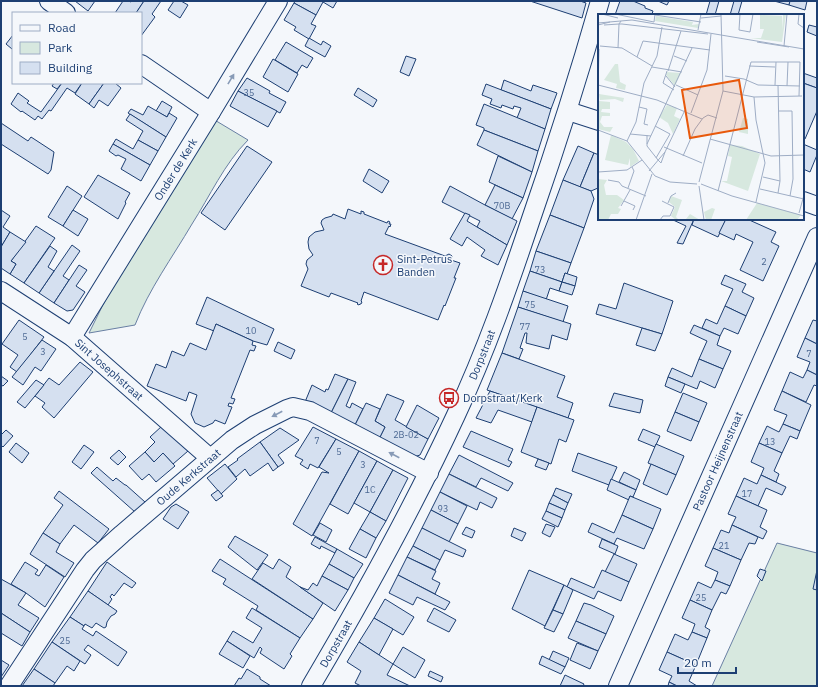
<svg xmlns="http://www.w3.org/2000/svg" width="818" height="687" viewBox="0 0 818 687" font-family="'IBM Plex Sans',sans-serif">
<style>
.green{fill:#d7e8df;stroke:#687fa3}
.building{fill:#d5e0f0;stroke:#1d3f73}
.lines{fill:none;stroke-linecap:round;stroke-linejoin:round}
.minor-casing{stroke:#1d3f73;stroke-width:20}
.minor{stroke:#f4f7fb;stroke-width:18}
.oneway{fill:#889bb7}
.labels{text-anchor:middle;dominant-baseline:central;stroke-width:3;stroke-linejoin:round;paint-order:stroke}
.number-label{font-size:9px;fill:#4b6792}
.street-label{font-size:11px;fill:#1d3f73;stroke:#f4f7fb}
.poi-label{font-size:11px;fill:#1d3f73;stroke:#f4f7fb;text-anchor:start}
.inset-road{fill:none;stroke:#9eadc5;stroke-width:1}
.view{fill:#e8590c;fill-opacity:0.15;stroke:#e8590c;stroke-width:2}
.inset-edge{fill:none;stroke:#1d3f73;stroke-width:2}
</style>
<rect width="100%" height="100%" fill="#f4f7fb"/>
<!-- green -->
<g class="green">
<path d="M 213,119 L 248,140 C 224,164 210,196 192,224 C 172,258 149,289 135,325 L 89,333 C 124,259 171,189 213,119 Z"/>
<path d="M 777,543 L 817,553 L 817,686 L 712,686 Z"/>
</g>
<!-- building -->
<g class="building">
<path d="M 75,1 L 95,1 L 88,11 Z"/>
<path d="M 123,1 L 129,1 L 131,2 L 132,1 L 144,1 L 136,13 L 115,13 Z"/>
<path d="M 144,1 L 161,1 L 152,14 L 155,17 L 141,36 L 141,13 L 136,13 Z"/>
<path d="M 174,1 L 181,1 L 188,5 L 180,18 L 168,10 Z"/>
<path d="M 295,1 L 337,1 L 333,8 L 323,2 L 316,15 L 294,3 Z"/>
<path d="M 530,1 L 580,1 L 586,3 L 582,18 Z"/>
<path d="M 620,1 L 633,1 L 645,6 L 645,8 L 653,11 L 652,14 L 656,15 L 615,15 Z"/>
<path d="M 658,1 L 669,1 L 667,5 Z"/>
<path d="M 710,1 L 719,1 L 715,15 L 706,15 Z"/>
<path d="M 734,1 L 742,1 L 738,15 L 730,15 Z"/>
<path d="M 774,1 L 790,1 L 789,5 Z"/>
<path d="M 790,1 L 807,1 L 805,10 L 789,5 Z"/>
<path d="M 294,3 L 316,15 L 311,24 L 316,26 L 309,39 L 294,30 L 296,27 L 284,20 Z"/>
<path d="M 809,25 L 817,27 L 817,36 L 807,32 Z"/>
<path d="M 13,35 L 13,48 L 12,49 L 6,44 Z"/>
<path d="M 309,38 L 321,45 L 323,41 L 331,46 L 325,57 L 305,46 Z"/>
<path d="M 286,42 L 313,58 L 307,68 L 302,65 L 297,73 L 275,60 Z"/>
<path d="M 406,56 L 416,59 L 409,76 L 400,72 Z"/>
<path d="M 273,59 L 298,74 L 288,92 L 263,77 Z"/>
<path d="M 803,73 L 817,78 L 817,88 L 803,83 Z"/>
<path d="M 247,78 L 270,91 L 269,93 L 286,102 L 280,113 L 238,91 Z"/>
<path d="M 504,80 L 531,91 L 533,85 L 557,93 L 551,109 L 501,90 Z"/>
<path d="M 54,83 L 62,83 L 57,89 L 52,86 Z"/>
<path d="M 62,83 L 82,83 L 75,93 L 67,88 L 51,111 L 49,110 L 42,119 L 38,116 L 35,120 L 22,111 L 21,112 L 11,104 L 18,93 L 29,101 L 27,103 L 41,112 Z"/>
<path d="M 82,83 L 104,83 L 89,104 L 75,94 Z"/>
<path d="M 104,83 L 115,83 L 121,88 L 108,106 L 99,100 L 94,108 L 89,104 Z"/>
<path d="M 803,83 L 817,88 L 817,111 L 805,139 L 803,138 Z"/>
<path d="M 486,84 L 551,109 L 545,129 L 517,118 L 521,108 L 514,106 L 513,109 L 502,105 L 501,108 L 490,104 L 492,99 L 482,95 Z"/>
<path d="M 358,88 L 377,100 L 373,107 L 354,95 Z"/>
<path d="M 238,91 L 277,111 L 268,127 L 230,106 Z"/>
<path d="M 162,101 L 172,107 L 167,117 L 156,111 Z"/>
<path d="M 484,104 L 545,129 L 538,151 L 484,130 L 484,128 L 476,125 Z"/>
<path d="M 148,106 L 167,117 L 169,113 L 177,118 L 166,137 L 128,113 L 131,109 L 143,115 Z"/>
<path d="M 130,114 L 166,137 L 158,151 L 138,140 L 143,131 L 126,120 Z"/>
<path d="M 1,123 L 28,141 L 31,137 L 54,152 L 51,170 L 48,174 L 1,144 Z"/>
<path d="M 484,130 L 538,151 L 532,172 L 477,145 Z"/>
<path d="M 116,139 L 133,149 L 138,140 L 158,151 L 150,165 L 113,144 Z"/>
<path d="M 113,144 L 150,165 L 141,181 L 121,169 L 126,159 L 118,155 L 116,156 L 109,151 Z"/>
<path d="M 803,144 L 817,150 L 817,155 L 810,172 L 803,169 Z"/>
<path d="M 247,146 L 272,162 L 225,230 L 201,213 Z"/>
<path d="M 578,146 L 594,153 L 580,187 L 563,180 Z"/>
<path d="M 594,153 L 599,155 L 599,186 L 598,188 L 591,191 L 580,187 Z"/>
<path d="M 498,156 L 532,172 L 523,198 L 489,182 Z"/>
<path d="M 369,169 L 389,181 L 382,193 L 363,181 Z"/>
<path d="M 98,175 L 130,193 L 125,202 L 126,203 L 118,219 L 84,197 Z"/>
<path d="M 563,180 L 591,191 L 594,199 L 584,228 L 550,215 Z"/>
<path d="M 495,185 L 523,198 L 512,219 L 485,205 Z"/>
<path d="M 67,186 L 82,196 L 63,226 L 48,217 Z"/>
<path d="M 450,186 L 485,205 L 517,221 L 507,245 L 477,227 L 480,221 L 442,202 Z"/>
<path d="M 348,209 L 361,214 L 361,211 L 364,212 L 364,214 L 387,223 L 388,221 L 390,222 L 389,224 L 391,224 L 390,227 L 389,226 L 385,234 L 445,256 L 449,254 L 452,256 L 451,260 L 460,263 L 454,278 L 456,278 L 445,306 L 444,305 L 438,320 L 364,292 L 361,301 L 362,302 L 361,304 L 360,304 L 359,305 L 357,304 L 358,303 L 331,293 L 329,297 L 301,286 L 308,269 L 306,264 L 307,260 L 313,255 L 309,249 L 308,242 L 309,237 L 315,232 L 324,230 L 321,223 L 322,220 L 325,218 L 332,216 L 333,214 L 345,219 Z"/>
<path d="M 1,210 L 10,216 L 3,227 L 10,232 L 1,247 Z"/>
<path d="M 73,210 L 88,219 L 78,236 L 63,226 Z"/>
<path d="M 465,213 L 470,215 L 467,221 L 507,245 L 498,265 L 481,256 L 485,250 L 467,237 L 462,246 L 450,239 Z"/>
<path d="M 550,215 L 584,228 L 571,263 L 536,251 Z"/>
<path d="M 671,219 L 694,219 L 683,244 L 677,243 L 686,226 Z"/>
<path d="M 694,219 L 726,219 L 718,237 L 692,225 Z"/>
<path d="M 726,219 L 747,219 L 776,232 L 771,242 L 779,246 L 763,281 L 740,270 L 753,242 L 736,234 L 734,240 L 719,233 Z"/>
<path d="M 36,226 L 55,238 L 24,283 L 10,274 L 16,264 L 11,261 Z"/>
<path d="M 10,232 L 26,242 L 11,261 L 16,264 L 10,274 L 1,268 L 1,247 Z"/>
<path d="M 72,245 L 80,251 L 63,276 L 69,280 L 54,303 L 39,293 Z"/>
<path d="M 50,246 L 57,251 L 48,267 L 54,271 L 39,293 L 24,283 Z"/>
<path d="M 536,251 L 571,263 L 567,274 L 565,273 L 562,282 L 530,271 Z"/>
<path d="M 79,265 L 87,270 L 76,286 L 85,292 L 73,310 L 67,311 L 54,303 Z"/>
<path d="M 530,271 L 562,282 L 559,291 L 550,288 L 546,300 L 523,291 Z"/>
<path d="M 565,273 L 577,277 L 575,286 L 562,282 Z"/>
<path d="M 725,275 L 746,284 L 742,292 L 754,298 L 746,316 L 725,306 L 733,289 L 721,284 Z"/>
<path d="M 562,282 L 575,286 L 572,295 L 559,291 Z"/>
<path d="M 624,283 L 673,301 L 662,334 L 596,314 L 599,304 L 616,309 Z"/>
<path d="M 523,291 L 568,306 L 563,322 L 518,307 Z"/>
<path d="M 207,297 L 274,329 L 267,345 L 253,341 L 216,324 L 214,331 L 196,324 Z"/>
<path d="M 725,306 L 746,316 L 738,334 L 724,328 L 720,336 L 702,328 L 706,319 L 717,324 Z"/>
<path d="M 518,307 L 571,324 L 567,340 L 552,335 L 549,349 L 526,343 L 527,333 L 525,333 L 520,348 L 523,349 L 519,359 L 502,353 Z"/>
<path d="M 19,320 L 44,337 L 17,372 L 10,367 L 18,355 L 2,344 Z"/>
<path d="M 813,320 L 817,321 L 817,344 L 805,338 Z"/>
<path d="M 216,324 L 253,341 L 252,345 L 256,346 L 254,351 L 250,350 L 231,398 L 235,399 L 233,404 L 229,403 L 228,406 L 232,407 L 225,424 L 215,420 L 213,423 L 204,427 L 195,423 L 191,414 L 197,395 L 189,392 L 186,401 L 147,386 L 156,364 L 166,368 L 172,351 L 184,356 L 190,343 L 206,350 Z"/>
<path d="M 694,325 L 720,336 L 717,345 L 731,351 L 723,369 L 699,359 L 707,341 L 690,333 Z"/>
<path d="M 642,328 L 662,334 L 655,351 L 636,345 Z"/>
<path d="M 805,338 L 817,344 L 817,375 L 807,370 L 810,362 L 797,357 Z"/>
<path d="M 42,340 L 56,349 L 41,371 L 35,367 L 23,385 L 12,377 Z"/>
<path d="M 278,342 L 295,350 L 291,359 L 274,351 Z"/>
<path d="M 502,353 L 565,376 L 557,397 L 573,403 L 568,418 L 487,390 Z"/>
<path d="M 699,359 L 723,369 L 715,388 L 700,381 L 697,389 L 668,377 L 672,368 L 692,377 Z"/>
<path d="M 80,362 L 93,372 L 54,418 L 42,407 L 45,403 L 35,396 L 49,378 L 59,385 Z"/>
<path d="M 807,370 L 817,375 L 817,386 L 814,385 L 806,402 L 782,391 L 790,372 L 803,378 Z"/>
<path d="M 335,374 L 348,379 L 330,415 L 305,402 L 312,385 L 325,392 L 326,389 L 328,390 Z"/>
<path d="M 1,376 L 8,381 L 3,386 L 1,385 Z"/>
<path d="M 668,377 L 685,384 L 681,393 L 665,386 Z"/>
<path d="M 348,379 L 356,382 L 346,406 L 350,408 L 352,403 L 363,409 L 354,427 L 330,415 Z"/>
<path d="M 36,380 L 44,385 L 25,408 L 17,402 Z"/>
<path d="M 490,391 L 537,407 L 532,422 L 498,410 L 491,423 L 476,418 Z"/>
<path d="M 782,391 L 811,405 L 800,431 L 783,424 L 787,415 L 774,410 Z"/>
<path d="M 614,393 L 643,400 L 640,413 L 609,406 Z"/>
<path d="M 683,393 L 707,403 L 699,422 L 675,412 Z"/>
<path d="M 387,394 L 404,401 L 395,420 L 428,439 L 420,455 L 414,457 L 379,439 L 385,427 L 375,421 Z"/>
<path d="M 366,403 L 380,409 L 375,421 L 385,427 L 379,439 L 354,427 Z"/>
<path d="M 417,405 L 439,418 L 428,439 L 406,427 Z"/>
<path d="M 537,407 L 574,420 L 566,442 L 559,439 L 551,464 L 521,452 Z"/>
<path d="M 675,412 L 699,422 L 691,441 L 667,431 Z"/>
<path d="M 783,424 L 800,431 L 797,439 L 790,436 L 782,453 L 759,443 L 767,426 L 779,432 Z"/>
<path d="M 162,426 L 188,451 L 173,464 L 163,453 L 154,462 L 145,452 L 155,442 L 150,437 Z"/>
<path d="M 313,427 L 336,439 L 318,468 L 310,464 L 308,469 L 300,464 L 303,460 L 295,456 Z"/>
<path d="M 280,428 L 299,440 L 278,455 L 284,463 L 278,467 L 260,442 Z"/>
<path d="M 643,429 L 660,436 L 655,447 L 638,440 Z"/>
<path d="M 6,430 L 13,436 L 3,447 L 1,445 L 1,435 Z"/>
<path d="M 471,431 L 513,449 L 508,460 L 512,462 L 509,467 L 463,447 Z"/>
<path d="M 336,439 L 359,451 L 312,536 L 293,524 L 322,472 L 329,473 L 319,467 Z"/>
<path d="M 260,442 L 278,467 L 273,471 L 268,463 L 250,476 L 245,469 L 236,477 L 228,467 L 238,460 L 237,459 Z"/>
<path d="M 16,443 L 29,453 L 22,463 L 9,452 Z"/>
<path d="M 759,443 L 782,453 L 774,471 L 779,474 L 776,482 L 761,475 L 764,468 L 751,462 Z"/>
<path d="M 656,444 L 684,456 L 676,475 L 648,463 Z"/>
<path d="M 84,445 L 94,452 L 81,469 L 72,462 Z"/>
<path d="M 119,450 L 126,457 L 118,465 L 110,458 Z"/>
<path d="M 359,451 L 377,461 L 348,514 L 330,504 Z"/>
<path d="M 145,452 L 154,462 L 163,453 L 175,466 L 156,482 L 149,474 L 142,480 L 129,466 Z"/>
<path d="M 578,453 L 617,467 L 609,485 L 572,471 Z"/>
<path d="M 459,455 L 513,483 L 508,491 L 481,478 L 476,487 L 449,474 Z"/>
<path d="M 538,459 L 549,463 L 546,470 L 535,466 Z"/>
<path d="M 377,461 L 393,470 L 370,512 L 354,503 Z"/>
<path d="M 225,464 L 237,479 L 221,494 L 207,478 Z"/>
<path d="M 651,464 L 676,475 L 667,495 L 643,484 Z"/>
<path d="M 97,467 L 113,481 L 116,478 L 125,485 L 126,485 L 145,502 L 135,512 L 91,473 Z"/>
<path d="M 393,470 L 408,478 L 386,521 L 370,512 Z"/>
<path d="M 624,472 L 640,480 L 636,490 L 619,482 Z"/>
<path d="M 449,474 L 497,498 L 492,508 L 480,502 L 477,510 L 440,492 Z"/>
<path d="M 761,475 L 786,487 L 782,495 L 766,488 L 758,506 L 736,496 L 744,478 L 757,484 Z"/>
<path d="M 611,479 L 636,490 L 633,497 L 630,496 L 629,500 L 607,490 Z"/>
<path d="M 556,488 L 572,494 L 568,503 L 553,495 Z"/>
<path d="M 218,490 L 223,496 L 216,501 L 211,495 Z"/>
<path d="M 59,491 L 109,529 L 98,543 L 74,525 L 60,544 L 43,533 L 63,505 L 54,498 Z"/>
<path d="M 440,492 L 467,506 L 458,524 L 431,510 Z"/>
<path d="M 553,495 L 568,503 L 565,510 L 549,503 Z"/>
<path d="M 630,496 L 661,509 L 653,529 L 622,515 Z"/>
<path d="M 736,496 L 767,510 L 760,527 L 767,531 L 763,539 L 732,525 L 736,517 L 728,514 Z"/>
<path d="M 549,503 L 565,510 L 562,518 L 546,511 Z"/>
<path d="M 176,504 L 189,512 L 178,529 L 163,519 L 171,507 Z"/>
<path d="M 431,510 L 458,524 L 449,542 L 422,528 Z"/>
<path d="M 546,511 L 562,518 L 558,527 L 542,519 Z"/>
<path d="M 370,512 L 386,521 L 376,538 L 360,529 Z"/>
<path d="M 622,515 L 653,529 L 644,549 L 617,538 L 614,544 L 588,532 L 592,523 L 614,533 Z"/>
<path d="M 320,523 L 332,530 L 326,542 L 313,535 Z"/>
<path d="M 546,524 L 555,527 L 550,537 L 542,533 Z"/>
<path d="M 732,525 L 758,537 L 755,544 L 749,543 L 741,560 L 713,548 L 721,530 L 729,533 Z"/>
<path d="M 466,527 L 475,531 L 472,538 L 462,534 Z"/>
<path d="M 422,528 L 466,550 L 463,557 L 445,550 L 440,560 L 413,546 Z"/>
<path d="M 514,528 L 526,533 L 522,541 L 511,536 Z"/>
<path d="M 360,529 L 376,538 L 366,558 L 349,549 Z"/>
<path d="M 43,533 L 60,544 L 56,552 L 74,563 L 65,577 L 30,554 Z"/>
<path d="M 235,536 L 268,555 L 257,570 L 228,547 Z"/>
<path d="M 315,537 L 337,549 L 335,553 L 321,546 L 320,549 L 311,544 Z"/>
<path d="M 602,539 L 618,546 L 615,554 L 599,547 Z"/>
<path d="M 413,546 L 440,560 L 435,570 L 407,557 Z"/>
<path d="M 713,548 L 741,560 L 730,586 L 715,580 L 718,572 L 705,566 Z"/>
<path d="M 337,549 L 363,564 L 354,578 L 329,564 Z"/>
<path d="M 614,554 L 637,564 L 629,582 L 605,572 Z"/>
<path d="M 407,557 L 436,571 L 432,579 L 440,583 L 435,594 L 398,575 Z"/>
<path d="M 220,559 L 313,619 L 300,638 L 256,610 L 258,606 L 223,584 L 226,579 L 212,571 Z"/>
<path d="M 279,559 L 291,567 L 286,577 L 323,603 L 313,619 L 252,579 L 263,563 L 273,569 Z"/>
<path d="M 25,562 L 38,570 L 35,574 L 39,576 L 46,565 L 64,577 L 45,607 L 26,593 L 11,584 Z"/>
<path d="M 107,562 L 136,583 L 132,588 L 124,583 L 114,596 L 112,594 L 110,597 L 112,599 L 108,605 L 88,591 Z"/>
<path d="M 329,564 L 354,578 L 348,590 L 322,576 Z"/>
<path d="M 760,569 L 766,571 L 762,581 L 757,576 Z"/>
<path d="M 529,570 L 564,585 L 545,626 L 512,609 Z"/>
<path d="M 602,570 L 629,582 L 621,601 L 598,591 L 594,599 L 567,587 L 571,578 L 594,588 Z"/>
<path d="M 817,570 L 817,590 L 813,589 Z"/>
<path d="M 398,575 L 450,602 L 445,610 L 417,597 L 413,605 L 389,593 Z"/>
<path d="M 322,576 L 348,590 L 335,611 L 300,587 L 308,590 L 313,583 L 317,586 Z"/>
<path d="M 1,579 L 26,593 L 18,605 L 39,618 L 30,632 L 1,613 Z"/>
<path d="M 715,580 L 730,586 L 726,594 L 721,592 L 712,610 L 690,600 L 698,582 L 711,588 Z"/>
<path d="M 564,585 L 573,590 L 563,614 L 553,610 Z"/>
<path d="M 88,591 L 117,611 L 115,614 L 111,616 L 107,622 L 106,627 L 104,628 L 96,623 L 92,628 L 85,624 L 84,626 L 70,617 Z"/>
<path d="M 385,599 L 414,617 L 403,635 L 374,618 Z"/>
<path d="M 690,600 L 712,610 L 705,627 L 710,630 L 707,638 L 692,632 L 695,624 L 682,618 Z"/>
<path d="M 584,603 L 591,605 L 614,616 L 606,634 L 576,621 Z"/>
<path d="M 252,608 L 300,638 L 290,654 L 292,656 L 284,669 L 260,653 L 262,649 L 260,647 L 254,658 L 227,641 L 233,631 L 253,643 L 262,628 L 246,618 Z"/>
<path d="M 434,608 L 456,620 L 449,632 L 427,621 Z"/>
<path d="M 553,610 L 563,614 L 554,632 L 544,628 Z"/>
<path d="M 1,613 L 30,632 L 22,646 L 1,633 Z"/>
<path d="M 70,617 L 84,626 L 82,629 L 93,636 L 96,631 L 127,652 L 118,666 L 88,645 L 84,650 L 91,655 L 85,664 L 52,642 Z"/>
<path d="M 374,618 L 393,629 L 379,655 L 359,642 Z"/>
<path d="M 576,621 L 606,634 L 598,651 L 568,638 Z"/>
<path d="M 692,632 L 707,638 L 696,665 L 667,652 L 675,634 L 688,640 Z"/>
<path d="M 227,641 L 250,656 L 243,668 L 219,654 Z"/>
<path d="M 52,642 L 80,661 L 74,671 L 67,666 L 55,683 L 34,669 Z"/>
<path d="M 359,642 L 393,664 L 387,675 L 410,686 L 361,686 L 355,683 L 361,671 L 347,662 Z"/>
<path d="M 577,643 L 598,651 L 590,669 L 570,660 Z"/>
<path d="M 403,647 L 425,660 L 415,678 L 393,664 Z"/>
<path d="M 553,651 L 569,658 L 565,667 L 549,660 Z"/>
<path d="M 667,652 L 696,665 L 689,681 L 697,686 L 677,686 L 669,682 L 672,676 L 659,670 Z"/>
<path d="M 542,656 L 565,667 L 561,674 L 539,664 Z"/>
<path d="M 1,660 L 9,665 L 1,677 Z"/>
<path d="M 34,669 L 55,683 L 53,686 L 22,686 Z"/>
<path d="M 247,669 L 260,677 L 260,679 L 271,686 L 234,686 L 239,678 L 241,679 Z"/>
<path d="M 430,671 L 443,677 L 441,682 L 428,676 Z"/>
<path d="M 565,675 L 584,684 L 583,686 L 560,686 Z"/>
<path d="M 669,682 L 677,686 L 668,686 Z"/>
</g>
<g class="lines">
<defs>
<g id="minor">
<path d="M 49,1 L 66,13"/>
<path d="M 141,64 L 211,112"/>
<path d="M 568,111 L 599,121"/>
<path d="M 803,201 L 817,206"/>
<path id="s1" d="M 1,291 L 72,337 L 210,458"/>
<path id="s2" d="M 72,337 L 211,112 L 278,1"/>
<path id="s3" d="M 9,686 L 85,570 L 93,560 L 122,534 L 232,440 L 255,425 L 287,409 L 293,407 L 310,411 L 429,473"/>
<path id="s4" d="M 311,686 C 363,598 413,508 456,415 C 486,351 509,285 531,219 C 556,147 579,75 600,1"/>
<path id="s5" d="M 618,686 L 817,237"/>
</g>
</defs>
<!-- minor casing -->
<use href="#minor" class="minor-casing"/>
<!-- minor -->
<use href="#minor" class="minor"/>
</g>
<!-- one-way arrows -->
<defs><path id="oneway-solid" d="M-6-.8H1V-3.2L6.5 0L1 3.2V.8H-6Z"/></defs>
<g class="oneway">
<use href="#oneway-solid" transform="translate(231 79) rotate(-59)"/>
<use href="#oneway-solid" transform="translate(277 414) rotate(152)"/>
<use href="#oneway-solid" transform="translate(394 455) rotate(-152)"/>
</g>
<!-- icons -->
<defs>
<symbol id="church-ring" viewBox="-11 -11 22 22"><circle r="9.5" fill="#f4f7fb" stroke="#c62828" stroke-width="1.5"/><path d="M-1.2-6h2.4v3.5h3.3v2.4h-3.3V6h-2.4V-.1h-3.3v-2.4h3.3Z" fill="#c62828"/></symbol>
<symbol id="bus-ring" viewBox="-11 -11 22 22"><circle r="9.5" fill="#f4f7fb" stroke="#c62828" stroke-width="1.5"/><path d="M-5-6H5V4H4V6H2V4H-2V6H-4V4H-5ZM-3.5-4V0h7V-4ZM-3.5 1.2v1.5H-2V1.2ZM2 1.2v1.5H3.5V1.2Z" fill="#c62828"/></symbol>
</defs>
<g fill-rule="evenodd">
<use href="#church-ring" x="372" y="254" width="22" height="22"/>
<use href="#bus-ring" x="438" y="387" width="22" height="22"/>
</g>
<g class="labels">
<!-- number labels -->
<g class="number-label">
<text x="249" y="92">35</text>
<text x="502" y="205">70B</text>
<text x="764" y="261">2</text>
<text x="540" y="269">73</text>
<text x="530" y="304">75</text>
<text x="525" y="326">77</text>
<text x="251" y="330">10</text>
<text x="25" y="336">5</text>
<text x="43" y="351">3</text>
<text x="809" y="353">7</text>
<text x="406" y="434">2B-02</text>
<text x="317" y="440">7</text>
<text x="770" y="441">13</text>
<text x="339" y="451">5</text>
<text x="363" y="464">3</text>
<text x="370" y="489">1C</text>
<text x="747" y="493">17</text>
<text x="443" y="508">93</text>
<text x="724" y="545">21</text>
<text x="701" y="597">25</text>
<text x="65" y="640">25</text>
</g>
<!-- street labels -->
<g class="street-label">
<text stroke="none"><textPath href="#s2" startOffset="197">Onder de Kerk</textPath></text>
<text stroke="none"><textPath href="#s4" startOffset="373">Dorpstraat</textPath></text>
<text stroke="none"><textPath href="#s1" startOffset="134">Sint Josephstraat</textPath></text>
<text stroke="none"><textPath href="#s5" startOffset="246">Pastoor Heijnenstraat</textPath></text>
<text stroke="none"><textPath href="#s3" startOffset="278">Oude Kerkstraat</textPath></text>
<text stroke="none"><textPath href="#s4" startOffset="49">Dorpstraat</textPath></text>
</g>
<!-- poi labels -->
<g class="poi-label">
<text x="397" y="259">Sint-Petrus<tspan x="397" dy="13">Banden</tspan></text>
<text x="463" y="398">Dorpstraat/Kerk</text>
</g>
</g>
<!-- overview -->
<g transform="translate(598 14)">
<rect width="206" height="206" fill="#f4f7fb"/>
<path d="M 185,0 L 188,0 L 184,28 L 153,24 L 163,24 L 166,15 L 162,15 L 162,1 L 184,2 L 185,16 ZM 58,2 L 95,8 L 94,11 L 101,10 L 100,14 L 57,7 ZM 17,50 L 20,50 L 22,68 L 28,71 L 27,76 L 18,74 L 19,70 L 6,66 ZM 69,58 L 83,59 L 77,72 L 68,61 ZM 1,80 L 26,84 L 25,88 L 17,85 L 2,86 ZM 1,87 L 12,88 L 12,95 L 4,95 L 3,98 L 12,99 L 12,102 L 4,102 L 2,108 L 6,113 L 15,113 L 12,118 L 0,115 ZM 69,91 L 79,94 L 76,102 L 82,105 L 75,120 L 70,109 L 61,103 ZM 145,104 L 150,105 L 150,120 L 141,118 ZM 13,121 L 28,128 L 35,135 L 41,147 L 32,153 L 32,144 L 30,151 L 7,146 ZM 132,131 L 144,132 L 162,140 L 150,177 L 123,167 L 129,167 L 134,143 L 130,142 ZM 0,165 L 9,166 L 6,171 L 8,181 L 19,181 L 26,186 L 20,194 L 23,195 L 20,200 L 13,200 L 10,206 L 0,206 ZM 73,182 L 84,186 L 78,203 L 81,206 L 88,205 L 92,200 L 102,206 L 78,206 L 73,202 L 77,193 L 71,188 ZM 159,189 L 203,201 L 199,206 L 148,206 ZM 114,194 L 117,195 L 113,206 L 108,206 L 106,198 Z" fill="#d7e8df"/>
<path class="inset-road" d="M 4,0 L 20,4M 17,0 L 56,8 L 57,0M 142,0 L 141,16 L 152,18 L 155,0M 201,0 L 200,10 L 206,14M 57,1 L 103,8M 103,4 L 123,2M 0,9 L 34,6 L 206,35M 0,11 L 12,8M 6,11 L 21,10 L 23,7M 100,16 L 103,0M 159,28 L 191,33M 2,32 L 24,34 L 54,52M 186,32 L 189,0M 20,34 L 21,10 L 24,10 L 110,20M 76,42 L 89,47M 39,43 L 45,27 L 112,36M 151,52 L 177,53M 54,53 L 84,58M 69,57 L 65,69 L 76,76M 70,57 L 83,17M 68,62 L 77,73M 127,62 L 146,65 L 160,71 L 202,72M 0,71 L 59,86 L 104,105M 78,71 L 100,81M 177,71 L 178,48M 189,72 L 190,48M 125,77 L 156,83 L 204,82M 0,78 L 1,35M 156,83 L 158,106 L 167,149 L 158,188M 41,93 L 49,95 L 46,110 L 50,111M 180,97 L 194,97 L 195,165 L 192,182M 93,99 L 109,56 L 113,20M 57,112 L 72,120M 0,116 L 29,127 L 57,162 L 72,168 L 99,170M 32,120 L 53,122M 49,121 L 49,132 L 60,146M 112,125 L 173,142 L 206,141M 29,127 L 38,108 L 46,69 L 59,42 L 64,13M 49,130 L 94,34M 66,133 L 104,149M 85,142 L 97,115 L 105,104 L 110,101 L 119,104M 58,144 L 72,120M 60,146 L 63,149 L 67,138M 51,157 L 67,138 L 87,96M 0,158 L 29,156 L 44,146M 165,163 L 182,167M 10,166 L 21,168 L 24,172 L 48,182M 101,168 L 125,77 L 123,0M 103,170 L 134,182 L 206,202M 101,172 L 106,206M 30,174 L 36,157 L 34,153M 162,175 L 206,185M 120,177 L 153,48 L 202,48 L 201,82M 180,179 L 182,167 L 180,71M 26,187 L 37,192 L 35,196M 70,189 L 73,182 L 78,179M 23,192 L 32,176M 201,199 L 206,181M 38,206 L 54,160M 62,206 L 65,202 L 72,202 L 76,193 L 64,187"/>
<path class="view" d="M 141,66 L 149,114 L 92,124 L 84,76 Z"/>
<rect width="206" height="206" class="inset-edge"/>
</g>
<!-- border -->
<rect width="818" height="687" fill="none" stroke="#1d3f73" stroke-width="4"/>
<!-- legend -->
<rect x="12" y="12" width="130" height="72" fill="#f4f7fb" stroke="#9eadc5"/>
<rect x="20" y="25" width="20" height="6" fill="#f4f7fb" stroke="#9eadc5"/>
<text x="48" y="32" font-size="12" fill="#1d3f73">Road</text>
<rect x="20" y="42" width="20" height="12" fill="#d7e8df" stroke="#9eadc5"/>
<text x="48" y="52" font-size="12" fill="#1d3f73">Park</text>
<rect x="20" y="62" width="20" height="12" fill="#d5e0f0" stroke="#9eadc5"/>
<text x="48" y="72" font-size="12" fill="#1d3f73">Building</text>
<!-- scale -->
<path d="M678 667v6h58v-6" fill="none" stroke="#1d3f73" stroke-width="2"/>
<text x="684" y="667" font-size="12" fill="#1d3f73" stroke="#f4f7fb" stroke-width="3" paint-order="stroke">20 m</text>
</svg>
